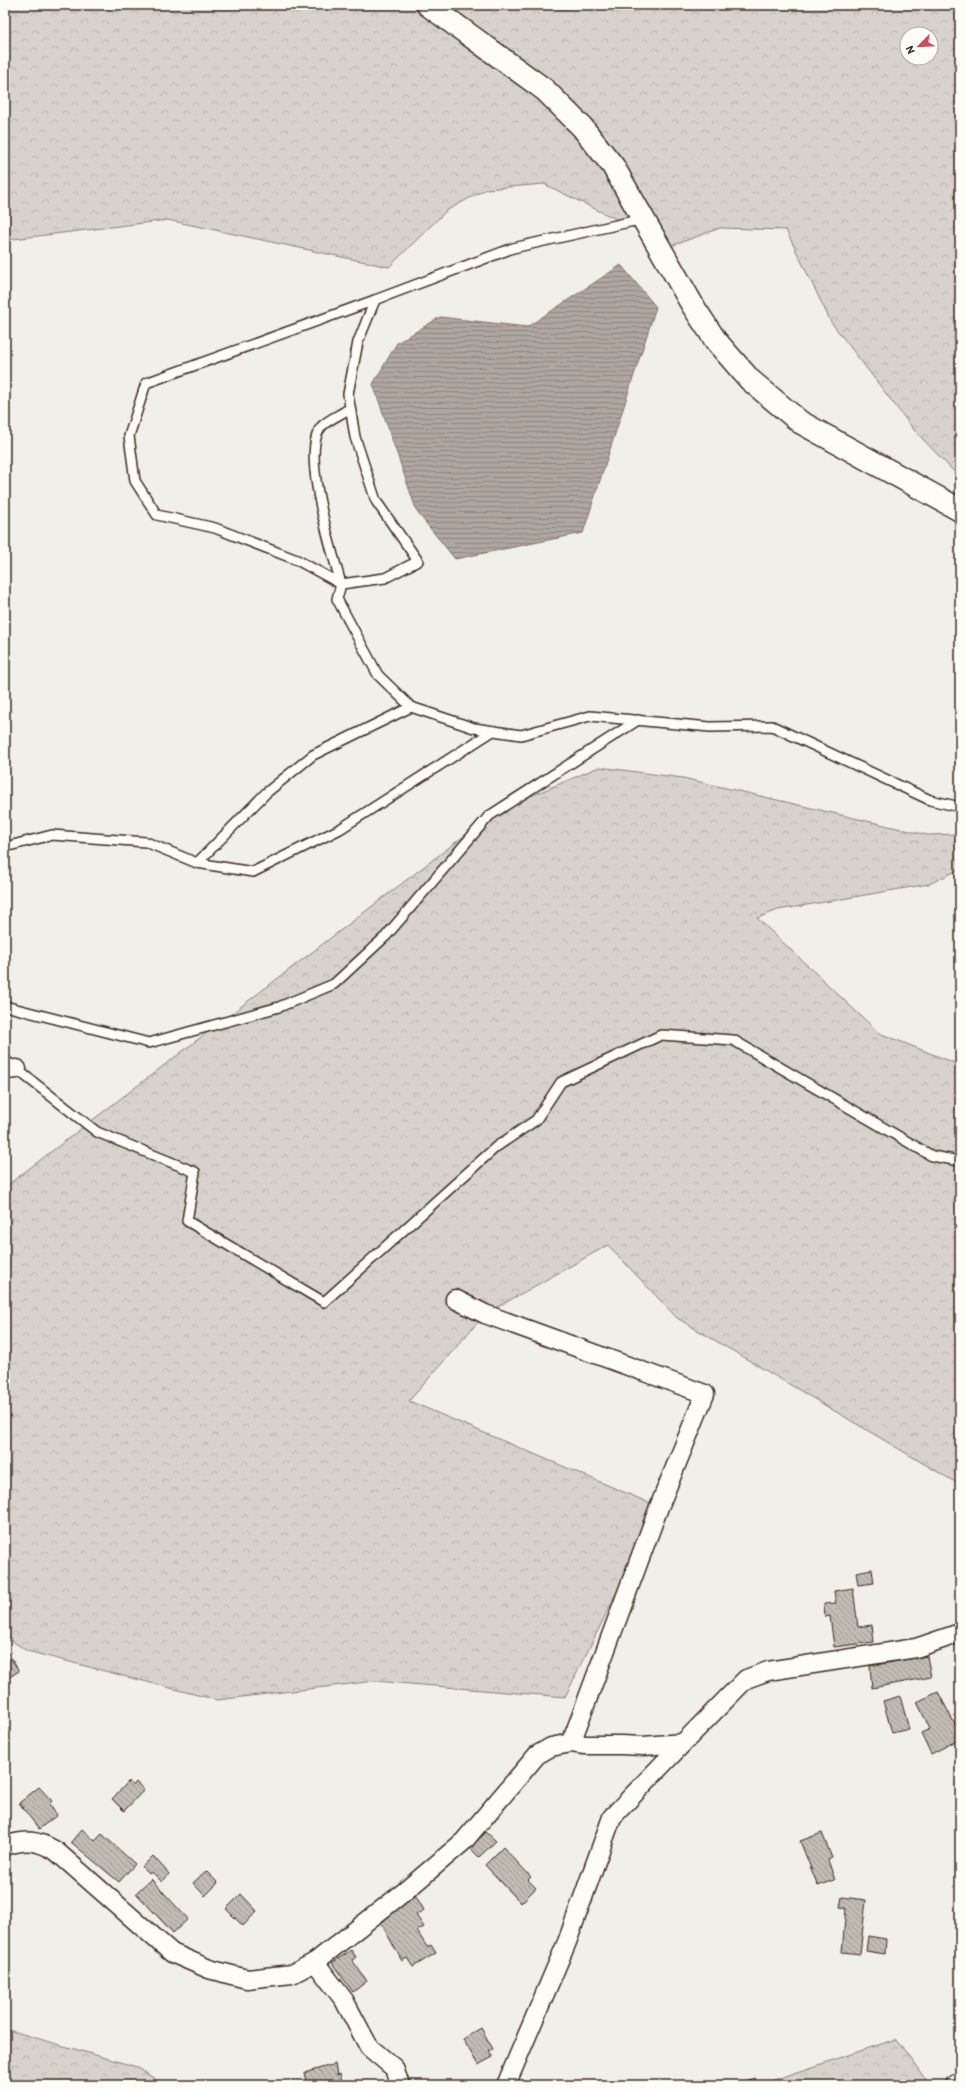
<svg xmlns="http://www.w3.org/2000/svg" width="965" height="2090" viewBox="0 0 965 2090" font-family="Itim,sans-serif">
<style>
.forest{fill:url(#forest-crowns);stroke:#897e75;fill-rule:evenodd}
.water{fill:url(#water-rules);stroke:#80746b}
.building{fill:url(#building-back-hatch);stroke:#3b2a1e}
.lines{fill:none;stroke-linecap:round;stroke-linejoin:round}
.lane-casing{stroke:#3b2a1e;stroke-width:12}
.street-casing{stroke:#3b2a1e;stroke-width:21}
.secondary-casing{stroke:#3b2a1e;stroke-width:25}
.lane{stroke:#fdfcf7;stroke-width:9}
.street{stroke:#fdfcf7;stroke-width:18}
.secondary{stroke:#fdfcf7;stroke-width:22}
</style>
<defs>
<pattern id="forest-crowns" width="20" height="18" patternUnits="userSpaceOnUse"><rect width="20" height="18" fill="#d7d2cc"/><path d="M2 6a3 3 0 1 1 6 0M12 15a3 3 0 1 1 6 0" fill="none" stroke="#b9b4af"/></pattern>
<pattern id="water-rules" width="6" height="5" patternUnits="userSpaceOnUse"><rect width="6" height="5" fill="#aea69f"/><path d="M0 2.5h6" fill="none" stroke="#8f8781"/></pattern>
<pattern id="building-back-hatch" width="6" height="6" patternUnits="userSpaceOnUse"><rect width="6" height="6" fill="#c1bcb4"/><path d="M-1 5l2 2M0 0l6 6M5-1l2 2" fill="none" stroke="#9e9992"/></pattern>
</defs>
<rect width="100%" height="100%" fill="#f1efea"/>
<filter id="ink" filterUnits="userSpaceOnUse"><feTurbulence type="fractalNoise" baseFrequency=".025" numOctaves="2"/><feDisplacementMap in="SourceGraphic" scale="8" xChannelSelector="R" yChannelSelector="G"/><feConvolveMatrix kernelMatrix="1 2 1 2 8 2 1 2 1" color-interpolation-filters="sRGB"/></filter>
<g filter="url(#ink)">
<!-- forest -->
<g class="forest">
<path d="M 5,5 L 960,5 L 960,478 L 914,430 L 831,322 L 786,230 L 720,228 L 671,246 L 544,184 L 486,189 L 446,211 L 389,267 L 168,220 L 5,240 ZM 907,34 L 931,34 L 931,58 L 907,58 Z"/>
<path d="M 599,767 L 683,778 L 927,835 L 960,834 L 960,869 L 929,884 L 778,910 L 757,918 L 879,1033 L 960,1065 L 960,1485 L 677,1318 L 608,1245 L 485,1314 L 409,1401 L 659,1507 L 565,1697 L 375,1681 L 217,1700 L 27,1651 L 5,1636 L 5,1187 L 498,810 Z"/>
<path d="M 5,2029 L 137,2067 L 164,2085 L 5,2085 Z"/>
<path d="M 896,2039 L 930,2085 L 759,2085 Z"/>
</g>
<!-- water -->
<path class="water" d="M 621,265 L 656,307 L 583,533 L 455,559 L 417,512 L 373,384 L 397,343 L 440,317 L 527,327 Z"/>
<!-- building -->
<g class="building">
<path d="M 872,1569 L 874,1583 L 858,1585 L 856,1572 Z"/>
<path d="M 853,1588 L 858,1627 L 872,1625 L 874,1642 L 834,1647 L 830,1616 L 825,1617 L 824,1604 L 836,1603 L 834,1591 Z"/>
<path d="M 5,1649 L 19,1671 L 5,1680 Z"/>
<path d="M 927,1656 L 931,1677 L 872,1688 L 870,1666 Z"/>
<path d="M 938,1692 L 960,1734 L 960,1739 L 931,1754 L 921,1733 L 930,1729 L 917,1702 Z"/>
<path d="M 900,1696 L 909,1729 L 892,1733 L 883,1701 Z"/>
<path d="M 129,1781 L 133,1786 L 136,1782 L 144,1790 L 124,1811 L 112,1799 Z"/>
<path d="M 39,1787 L 52,1801 L 49,1804 L 57,1815 L 39,1829 L 19,1803 Z"/>
<path d="M 82,1829 L 95,1841 L 102,1834 L 135,1864 L 119,1882 L 71,1842 Z"/>
<path d="M 486,1832 L 496,1841 L 479,1857 L 470,1848 Z"/>
<path d="M 822,1833 L 832,1858 L 828,1860 L 835,1880 L 818,1886 L 800,1841 Z"/>
<path d="M 503,1847 L 531,1877 L 528,1880 L 536,1888 L 521,1903 L 485,1865 Z"/>
<path d="M 153,1856 L 169,1874 L 162,1882 L 152,1872 L 149,1874 L 142,1867 Z"/>
<path d="M 206,1871 L 218,1883 L 205,1896 L 193,1883 Z"/>
<path d="M 151,1879 L 188,1919 L 173,1933 L 136,1893 Z"/>
<path d="M 414,1893 L 424,1910 L 416,1915 L 424,1927 L 417,1931 L 427,1947 L 431,1945 L 436,1953 L 413,1967 L 407,1958 L 402,1961 L 381,1923 Z"/>
<path d="M 241,1894 L 257,1911 L 243,1926 L 226,1909 Z"/>
<path d="M 842,1897 L 866,1900 L 860,1954 L 842,1952 L 846,1908 L 840,1907 Z"/>
<path d="M 868,1936 L 886,1939 L 885,1954 L 866,1951 Z"/>
<path d="M 351,1950 L 356,1957 L 352,1960 L 367,1981 L 353,1992 L 332,1963 Z"/>
<path d="M 481,2028 L 493,2049 L 489,2051 L 493,2057 L 478,2065 L 463,2039 Z"/>
<path d="M 335,2064 L 337,2075 L 340,2074 L 343,2085 L 307,2085 L 304,2073 Z"/>
<path d="M 755,2078 L 757,2085 L 730,2085 Z"/>
</g>
<g class="lines">
<defs>
<g id="lane">
<path d="M 643,219 L 513,248 L 375,300 L 358,342 L 348,394 L 355,437 L 376,501 L 418,561 L 385,578 L 341,584 L 337,599 L 378,675 L 411,707 L 474,728 L 521,735 L 590,716 L 710,727 L 772,726 L 930,800 L 960,807"/>
<path d="M 341,584 L 297,560 L 215,528 L 157,515 L 135,481 L 129,436 L 146,383 L 375,300"/>
<path d="M 341,584 C 333,553 299,450 322,426 C 329,419 342,414 350,408"/>
<path d="M 5,847 L 52,835 L 146,842 L 197,863 L 253,872 L 340,829 L 493,731"/>
<path d="M 197,863 L 266,793 L 313,755 L 411,707"/>
<path d="M 5,1006 L 149,1043 L 279,1007 L 334,984 L 386,936 L 489,816 L 638,720"/>
<path d="M 5,1060 L 97,1132 L 195,1172 L 187,1221 L 324,1302 L 496,1147 L 536,1120 L 561,1082 L 661,1035 L 733,1040 L 932,1156 L 960,1161"/>
</g>
<g id="street">
<path d="M 5,1070 L 17,1069"/>
<path d="M 455,1299 L 485,1314 L 705,1394 L 659,1507 L 571,1743"/>
<path d="M 5,1846 C 26,1839 37,1840 56,1851 L 172,1953 L 209,1969 L 247,1979 L 292,1974 L 315,1962 L 404,1892 L 464,1841 L 537,1755 L 551,1747 L 571,1743 L 585,1745 L 621,1745 L 643,1746 L 683,1743 L 746,1679 L 768,1671 L 916,1648 L 960,1633"/>
<path d="M 315,1962 L 344,2000 L 369,2047 L 394,2068 L 400,2085"/>
<path d="M 506,2085 L 567,1942 L 612,1817 L 683,1743"/>
<path d="M 954,2085 L 960,2082"/>
</g>
<path id="secondary" d="M 428,5 L 545,90 L 582,127 L 613,166 L 693,306 L 716,341 L 750,380 L 800,422 L 960,510"/>
</defs>
<!-- lane casing -->
<use href="#lane" class="lane-casing"/>
<!-- street casing -->
<use href="#street" class="street-casing"/>
<!-- secondary casing -->
<use href="#secondary" class="secondary-casing"/>
<!-- lane -->
<use href="#lane" class="lane"/>
<!-- street -->
<use href="#street" class="street"/>
<!-- secondary -->
<use href="#secondary" class="secondary"/>
</g>
</g>
<!-- margin -->
<rect width="965" height="2090" fill="none" stroke="#fdfcf7" stroke-width="20"/>
<rect x="10" y="10" width="945" height="2070" fill="none" stroke="#3b2a1e" stroke-width="1.5" filter="url(#ink)"/>
<!-- north arrow -->
<g transform="translate(919 46) rotate(246)"><circle r="19" fill="#fdfcf7" stroke="#afa8a0"/>
<path d="M0-3L7 15L0 10L-7 15Z" fill="#d1495b"/>
<text y="-6" font-size="11" font-weight="bold" text-anchor="middle" fill="#3b2a1e">N</text>
</g>
</svg>
